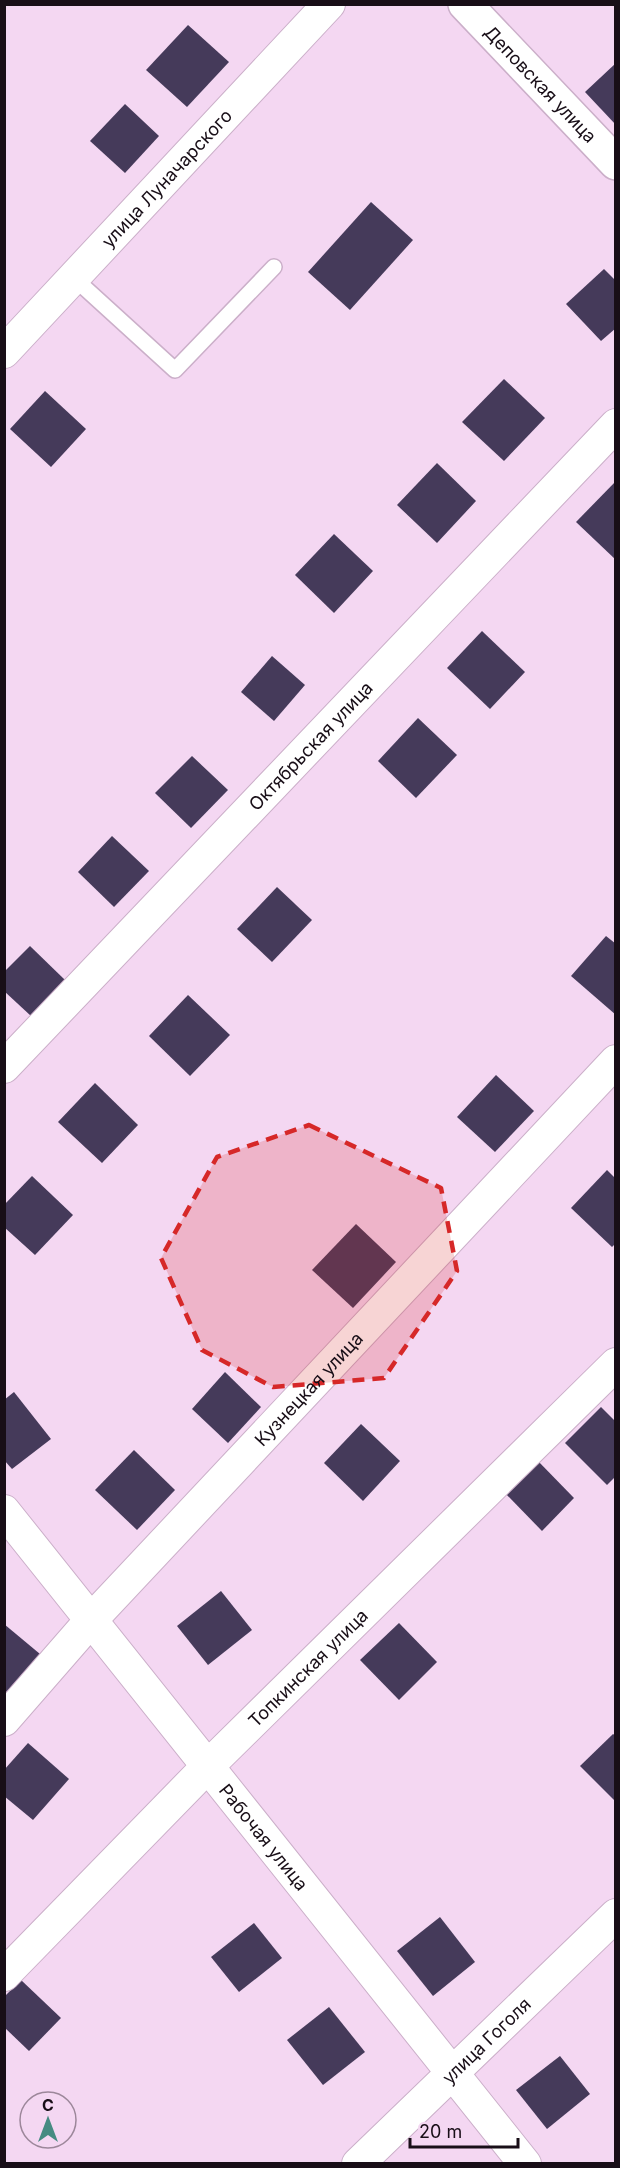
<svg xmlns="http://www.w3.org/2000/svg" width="620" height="2168" viewBox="0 0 620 2168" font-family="Inter,sans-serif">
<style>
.building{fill:#453a5a}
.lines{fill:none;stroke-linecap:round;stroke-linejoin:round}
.lane-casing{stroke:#cbafc9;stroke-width:18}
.street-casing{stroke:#cbafc9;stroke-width:34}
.secondary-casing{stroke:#cbafc9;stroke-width:36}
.lane{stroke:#fff;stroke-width:15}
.street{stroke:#fff;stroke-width:32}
.secondary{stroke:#fff;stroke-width:33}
.marked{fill:#d62828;fill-opacity:0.2;stroke:#d62828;stroke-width:4.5;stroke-dasharray:12 8;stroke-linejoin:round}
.labels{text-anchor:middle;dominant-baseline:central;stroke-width:6;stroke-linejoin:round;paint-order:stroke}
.street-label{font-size:18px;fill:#180e17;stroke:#f4d7f2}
</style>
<rect width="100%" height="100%" fill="#f4d7f2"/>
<!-- building -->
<g class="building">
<path d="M 188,25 L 229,62 L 187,107 L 146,70 Z"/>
<path d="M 616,63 L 616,125 L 585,92 Z"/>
<path d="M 125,104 L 159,136 L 125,173 L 90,141 Z"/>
<path d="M 371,202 L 413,240 L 350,310 L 308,272 Z"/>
<path d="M 604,269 L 616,281 L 616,328 L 601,341 L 566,304 Z"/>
<path d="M 504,379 L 545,418 L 504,461 L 462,422 Z"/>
<path d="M 45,391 L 86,429 L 51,467 L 10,429 Z"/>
<path d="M 437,463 L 476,501 L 437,543 L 397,505 Z"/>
<path d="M 616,481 L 616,560 L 576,522 Z"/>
<path d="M 334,534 L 373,571 L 334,613 L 295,575 Z"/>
<path d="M 482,631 L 525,672 L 490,709 L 447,668 Z"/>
<path d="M 272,656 L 305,685 L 274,721 L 241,692 Z"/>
<path d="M 418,718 L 457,755 L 416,798 L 378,761 Z"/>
<path d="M 192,756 L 228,790 L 191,828 L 155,793 Z"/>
<path d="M 112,836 L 149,871 L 114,907 L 78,872 Z"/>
<path d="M 277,887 L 312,920 L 272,962 L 237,929 Z"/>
<path d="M 606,936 L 616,944 L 616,1015 L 571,976 Z"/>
<path d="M 30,946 L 65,980 L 31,1016 L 4,991 L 4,972 Z"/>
<path d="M 188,995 L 230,1035 L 190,1076 L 149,1036 Z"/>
<path d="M 496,1075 L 534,1111 L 495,1152 L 457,1117 Z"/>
<path d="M 95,1083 L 138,1125 L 102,1163 L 58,1122 Z"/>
<path d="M 607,1170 L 616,1179 L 616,1243 L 612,1247 L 571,1208 Z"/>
<path d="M 32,1176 L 73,1215 L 35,1255 L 4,1227 L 4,1205 Z"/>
<path d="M 356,1224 L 396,1262 L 353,1308 L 312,1270 Z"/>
<path d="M 225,1372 L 261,1407 L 228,1443 L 192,1409 Z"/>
<path d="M 14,1392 L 51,1439 L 12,1469 L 4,1460 L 4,1400 Z"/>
<path d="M 601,1407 L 616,1422 L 616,1476 L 607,1485 L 565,1443 Z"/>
<path d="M 361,1424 L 400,1461 L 363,1501 L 324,1463 Z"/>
<path d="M 134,1450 L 175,1490 L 137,1530 L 95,1490 Z"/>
<path d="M 537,1460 L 574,1498 L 542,1531 L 505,1493 Z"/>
<path d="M 221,1591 L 252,1630 L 208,1665 L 177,1626 Z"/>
<path d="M 399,1623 L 437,1662 L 399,1700 L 360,1660 Z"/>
<path d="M 4,1624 L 40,1654 L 4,1695 Z"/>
<path d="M 613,1734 L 616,1736 L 616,1802 L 580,1766 Z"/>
<path d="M 28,1743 L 69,1779 L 33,1820 L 4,1796 L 4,1770 Z"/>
<path d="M 440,1917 L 475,1962 L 433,1996 L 397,1951 Z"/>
<path d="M 254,1923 L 282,1958 L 239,1992 L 211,1957 Z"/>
<path d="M 21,1980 L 61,2018 L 29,2051 L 4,2027 L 4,1997 Z"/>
<path d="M 329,2007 L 365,2052 L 323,2085 L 287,2040 Z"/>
<path d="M 560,2056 L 590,2094 L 547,2129 L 516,2090 Z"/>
</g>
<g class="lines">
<defs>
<path id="lane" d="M 74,278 L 175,370 L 274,267"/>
<g id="street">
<path id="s1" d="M 4,352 L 329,4"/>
<path id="s2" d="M 4,1067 L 616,425"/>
<path id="s3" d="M 4,1511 L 525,2164"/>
<path id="s4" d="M 4,1720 L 92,1619 L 616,1061"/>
<path id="s5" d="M 4,1975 L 208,1766 L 616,1364"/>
<path id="s6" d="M 358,2164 L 616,1915"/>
</g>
<g id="secondary">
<path id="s7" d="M 465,4 L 616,163"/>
</g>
</defs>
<!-- lane casing -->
<use href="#lane" class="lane-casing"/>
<!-- street casing -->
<use href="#street" class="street-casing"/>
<!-- secondary casing -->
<use href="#secondary" class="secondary-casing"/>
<!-- lane -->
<use href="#lane" class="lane"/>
<!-- street -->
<use href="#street" class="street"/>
<!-- secondary -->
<use href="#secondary" class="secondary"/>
</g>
<!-- marked area -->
<path class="marked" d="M 309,1125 L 441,1188 L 457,1271 L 384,1378 L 273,1387 L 202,1350 L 161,1258 L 217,1157 Z"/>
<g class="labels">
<!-- street labels -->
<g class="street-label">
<text stroke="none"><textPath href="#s7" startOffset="110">Деповская улица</textPath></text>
<text stroke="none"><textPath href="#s1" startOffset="238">улица Луначарского</textPath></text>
<text stroke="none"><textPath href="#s2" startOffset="444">Октябрьская улица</textPath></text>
<text stroke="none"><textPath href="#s4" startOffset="450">Кузнецкая улица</textPath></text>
<text stroke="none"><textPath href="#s5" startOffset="432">Топкинская улица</textPath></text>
<text stroke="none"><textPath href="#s3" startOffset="417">Рабочая улица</textPath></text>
<text stroke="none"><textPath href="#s6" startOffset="178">улица Гоголя</textPath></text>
</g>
</g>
<!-- border -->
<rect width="620" height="2168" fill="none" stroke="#180e17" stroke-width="12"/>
<!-- north arrow -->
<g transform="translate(48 2120)"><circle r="28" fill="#f4d7f2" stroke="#9c879a" stroke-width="1.5"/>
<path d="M0-4.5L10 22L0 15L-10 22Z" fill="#468b82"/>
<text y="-9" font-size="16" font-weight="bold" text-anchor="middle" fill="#180e17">С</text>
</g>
<!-- scale -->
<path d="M410 2138v9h108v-9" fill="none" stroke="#180e17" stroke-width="3"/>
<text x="419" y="2138" font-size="18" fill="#180e17" stroke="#f4d7f2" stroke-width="4.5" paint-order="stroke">20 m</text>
</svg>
